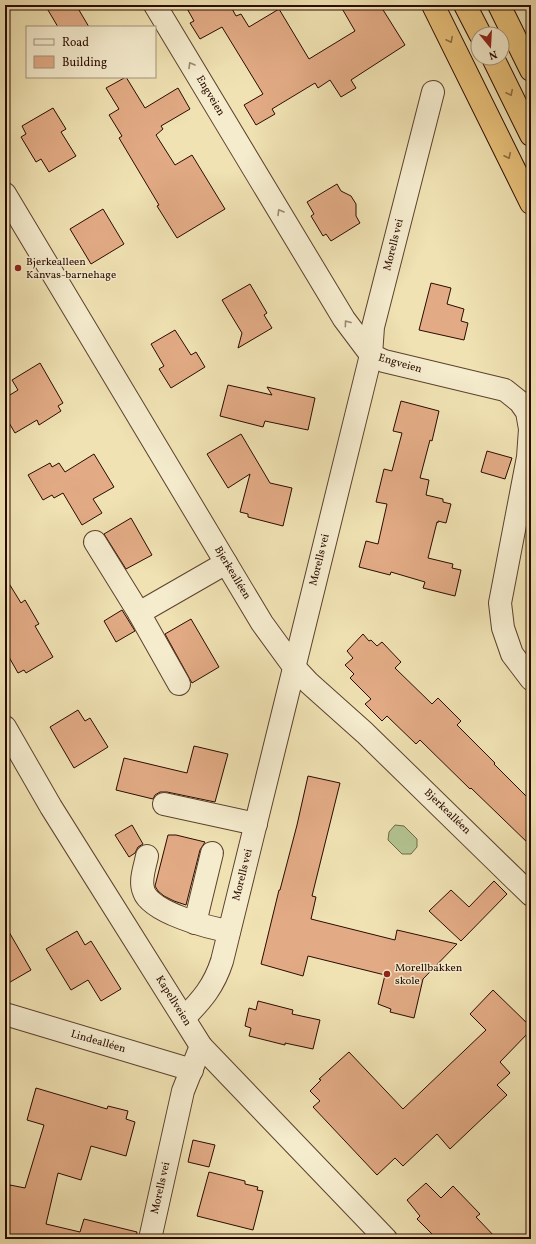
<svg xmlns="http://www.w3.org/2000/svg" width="536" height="1244" viewBox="0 0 536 1244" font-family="Vollkorn,serif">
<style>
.green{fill:#b3c491;stroke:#6e6848}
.building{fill:#e2ab85;stroke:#2a0b00}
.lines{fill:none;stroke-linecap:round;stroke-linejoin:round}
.minor-casing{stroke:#5c412d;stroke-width:24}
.highway-casing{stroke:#2a0b00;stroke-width:24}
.minor{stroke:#f5ecce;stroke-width:22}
.highway{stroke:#e8c17a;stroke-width:22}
.oneway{stroke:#926f43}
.oneway2{stroke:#9a8771}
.poi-dot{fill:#8f2418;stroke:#f5ecce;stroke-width:1.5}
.labels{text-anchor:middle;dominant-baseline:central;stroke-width:3;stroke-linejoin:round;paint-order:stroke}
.street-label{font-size:11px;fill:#2a0b00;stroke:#f5ecce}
.poi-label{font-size:11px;fill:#2a0b00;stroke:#f5ecce;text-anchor:start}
</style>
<rect width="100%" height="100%" fill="#f0e2b3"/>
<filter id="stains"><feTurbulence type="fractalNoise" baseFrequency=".005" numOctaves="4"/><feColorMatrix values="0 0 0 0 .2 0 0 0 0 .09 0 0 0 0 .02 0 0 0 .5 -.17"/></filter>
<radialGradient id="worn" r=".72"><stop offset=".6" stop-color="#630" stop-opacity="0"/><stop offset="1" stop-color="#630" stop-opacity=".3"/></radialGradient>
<!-- green -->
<path class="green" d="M 395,825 L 404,826 L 417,839 L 417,847 L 411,854 L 402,854 L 388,840 L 389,832 Z"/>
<!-- building -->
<g class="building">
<path d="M 45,5 L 76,5 L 89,27 L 58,27 Z"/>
<path d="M 185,5 L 230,5 L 236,16 L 241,14 L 249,27 L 279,9 L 309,59 L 355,31 L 340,5 L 380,5 L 405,45 L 351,80 L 356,88 L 341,97 L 330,80 L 318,88 L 315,83 L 272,109 L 275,114 L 256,125 L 244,105 L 263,94 L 222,27 L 200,39 L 190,23 L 194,21 Z"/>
<path d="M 126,77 L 145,108 L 178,88 L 190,109 L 161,126 L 163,129 L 156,135 L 175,165 L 192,155 L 225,209 L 177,238 L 157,206 L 159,205 L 119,138 L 122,136 L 109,115 L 119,109 L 106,88 Z"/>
<path d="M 53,108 L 66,129 L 61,132 L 76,156 L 49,172 L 41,159 L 36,162 L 21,137 L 26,134 L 22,126 Z"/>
<path d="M 337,184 L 341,191 L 351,196 L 356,204 L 356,216 L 360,223 L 331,241 L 326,234 L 323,236 L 311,216 L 314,214 L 307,202 Z"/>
<path d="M 103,209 L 124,244 L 91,264 L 70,229 Z"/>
<path d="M 431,283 L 451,288 L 447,304 L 464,309 L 461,321 L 468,323 L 464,340 L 419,330 Z"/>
<path d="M 250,284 L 267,313 L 264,315 L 272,328 L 238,348 L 242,333 L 222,300 Z"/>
<path d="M 175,330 L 191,355 L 196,352 L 205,367 L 171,388 L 159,369 L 164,366 L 151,344 Z"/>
<path d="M 40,363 L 63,403 L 58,406 L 61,411 L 39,425 L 37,420 L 15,433 L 5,416 L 5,398 L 18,390 L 12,380 Z"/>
<path d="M 228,385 L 272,395 L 267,387 L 315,398 L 308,430 L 265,421 L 263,427 L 220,416 Z"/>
<path d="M 401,401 L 439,411 L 432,441 L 430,440 L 420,478 L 429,480 L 426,495 L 443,499 L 443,502 L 451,504 L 446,523 L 438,521 L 438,523 L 437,522 L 428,558 L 453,564 L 452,568 L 461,570 L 455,596 L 423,588 L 425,582 L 391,572 L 390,575 L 359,567 L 366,541 L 378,544 L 387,504 L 376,502 L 384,469 L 392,471 L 402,433 L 393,431 Z"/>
<path d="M 241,434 L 270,483 L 292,488 L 283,526 L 248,517 L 248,514 L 240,512 L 250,474 L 228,488 L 207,454 Z"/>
<path d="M 487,451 L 512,458 L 505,479 L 481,472 Z"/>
<path d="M 94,454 L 114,487 L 93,499 L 102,513 L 82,525 L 63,493 L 54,498 L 52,495 L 43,500 L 28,475 L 50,463 L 52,467 L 59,463 L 65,472 Z"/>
<path d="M 131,518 L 152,555 L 126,569 L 104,534 Z"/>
<path d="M 5,577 L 21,603 L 25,600 L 39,624 L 35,626 L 53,657 L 26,673 L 24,670 L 18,673 L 5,650 Z"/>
<path d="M 122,610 L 135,631 L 116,642 L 104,621 Z"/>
<path d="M 191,619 L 219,667 L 192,683 L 165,634 Z"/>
<path d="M 363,634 L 369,641 L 371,640 L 377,646 L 382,642 L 401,662 L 395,668 L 432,704 L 438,698 L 461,721 L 457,725 L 495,763 L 494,764 L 531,801 L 531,846 L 471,788 L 470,789 L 420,740 L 416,744 L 387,716 L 382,721 L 365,704 L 371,699 L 350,678 L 354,674 L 345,665 L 353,658 L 347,651 Z"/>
<path d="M 78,710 L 85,721 L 90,718 L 108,747 L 74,768 L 50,727 Z"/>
<path d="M 194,746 L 228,754 L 215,802 L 167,792 L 160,792 L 155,795 L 153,799 L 116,790 L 124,758 L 187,773 Z"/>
<path d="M 308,776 L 340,783 L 312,896 L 316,897 L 311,919 L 395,940 L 397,930 L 457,944 L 423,979 L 414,1018 L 390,1012 L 391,1009 L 378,1004 L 385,975 L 308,956 L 303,976 L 261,964 L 279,890 L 280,890 L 297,825 Z"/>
<path d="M 132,825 L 143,844 L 138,847 L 135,853 L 129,857 L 115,835 Z"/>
<path d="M 168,835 L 176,835 L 205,842 L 200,850 L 186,905 L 174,901 L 164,896 L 158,891 L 155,886 Z"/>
<path d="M 494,881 L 507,894 L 461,941 L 429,911 L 451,890 L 469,907 Z"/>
<path d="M 5,925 L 31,970 L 5,985 Z"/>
<path d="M 77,931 L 85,945 L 91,941 L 121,989 L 101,1001 L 88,980 L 71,990 L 46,949 Z"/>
<path d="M 493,990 L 531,1027 L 531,1030 L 500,1062 L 510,1073 L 497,1085 L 507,1095 L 450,1149 L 437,1134 L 403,1166 L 395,1158 L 377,1175 L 313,1107 L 320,1101 L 310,1091 L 321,1080 L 319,1079 L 349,1052 L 403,1109 L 486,1030 L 470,1014 Z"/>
<path d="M 258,1001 L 293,1010 L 292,1014 L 320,1020 L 313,1049 L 285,1043 L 285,1045 L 249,1036 L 251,1028 L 245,1026 L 249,1008 L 256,1010 Z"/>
<path d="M 36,1088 L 107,1109 L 108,1106 L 128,1111 L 126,1119 L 135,1122 L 126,1156 L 91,1146 L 81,1180 L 58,1173 L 46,1224 L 80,1232 L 84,1219 L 137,1232 L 136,1239 L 5,1239 L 5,1207 L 10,1185 L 25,1188 L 44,1125 L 27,1120 Z"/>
<path d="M 193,1140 L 215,1145 L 209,1167 L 188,1162 Z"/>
<path d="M 209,1172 L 245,1181 L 245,1184 L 258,1187 L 257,1190 L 263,1191 L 253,1230 L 197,1216 Z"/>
<path d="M 426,1183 L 441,1198 L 453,1186 L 480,1214 L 476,1217 L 497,1239 L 437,1239 L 417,1219 L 420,1216 L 407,1200 Z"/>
</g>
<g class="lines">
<defs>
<g id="minor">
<path d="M 155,5 L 344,319 L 371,355 L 384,361 L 505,390 L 520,402 L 527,412 L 530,429 L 528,457 L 500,603 L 503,628 L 512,654 L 531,679"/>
<path d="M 5,194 L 262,623 L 294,667 L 309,683 L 365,733 L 531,895"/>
<path d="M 95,542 L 139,613"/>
<path d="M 179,684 L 139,613 L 226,563"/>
<path d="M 5,727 L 51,807 L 201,1046 L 386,1239"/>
<path d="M 164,804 L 256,824"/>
<path d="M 147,856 C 145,867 139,881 144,892 C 151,912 209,928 229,931"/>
<path d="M 195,923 L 212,853"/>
<path d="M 5,1014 L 192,1070"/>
<path d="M 184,1018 C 202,1000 214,986 222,961 L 371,355 L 373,327 L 433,92"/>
<path d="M 150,1239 L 183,1091 L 201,1046"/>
</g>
<g id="highway">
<path d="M 433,5 L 531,203"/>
<path d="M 465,5 L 480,34"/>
<path d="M 499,5 L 531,70"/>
<path d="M 493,58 L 531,135"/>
</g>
</defs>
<!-- minor casing -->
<use href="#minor" class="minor-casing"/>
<!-- highway casing -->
<use href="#highway" class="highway-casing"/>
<!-- minor -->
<use href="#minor" class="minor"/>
<!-- highway -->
<use href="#highway" class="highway"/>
</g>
<!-- one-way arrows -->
<defs><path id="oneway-chevron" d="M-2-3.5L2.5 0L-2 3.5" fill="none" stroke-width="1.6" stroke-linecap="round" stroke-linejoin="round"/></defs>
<g class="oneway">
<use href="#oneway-chevron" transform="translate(450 40) rotate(63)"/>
<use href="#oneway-chevron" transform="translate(510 93) rotate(64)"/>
<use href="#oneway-chevron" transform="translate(508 156) rotate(64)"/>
</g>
<g class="oneway2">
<use href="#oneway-chevron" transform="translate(191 65) rotate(-121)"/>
<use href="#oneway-chevron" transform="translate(280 212) rotate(-121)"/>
<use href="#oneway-chevron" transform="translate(347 323) rotate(-126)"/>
</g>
<!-- markers -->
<g class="poi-dot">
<circle cx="18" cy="268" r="4"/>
<circle cx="387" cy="974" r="4"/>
</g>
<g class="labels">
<!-- street labels -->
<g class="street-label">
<text transform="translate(210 96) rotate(59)">Engveien</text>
<text transform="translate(394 245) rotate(-76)">Morells vei</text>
<text transform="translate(400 364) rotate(16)">Engveien</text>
<text transform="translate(320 560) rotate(-76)">Morells vei</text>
<text transform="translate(232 573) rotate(59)">Bjerkealléen</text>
<text transform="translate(447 812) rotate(44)">Bjerkealléen</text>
<text transform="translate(243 875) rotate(-76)">Morells vei</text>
<text transform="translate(173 1001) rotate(58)">Kapellveien</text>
<text transform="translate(98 1042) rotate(16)">Lindealléen</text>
<text transform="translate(161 1188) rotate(-77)">Morells vei</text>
</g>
<!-- poi labels -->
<g class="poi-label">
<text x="26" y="262">Bjerkealleen<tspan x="26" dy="13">Kanvas-barnehage</tspan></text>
<text x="395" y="968">Morellbakken<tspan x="395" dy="13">skole</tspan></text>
</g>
</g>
<!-- margin -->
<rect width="536" height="1244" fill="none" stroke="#f0e2b3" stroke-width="20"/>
<rect x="6" y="6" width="524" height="1232" fill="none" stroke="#2a0b00" stroke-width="2"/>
<rect x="10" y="10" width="516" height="1224" fill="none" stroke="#2a0b00"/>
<!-- legend -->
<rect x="26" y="26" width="130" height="52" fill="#f5ecce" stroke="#a4927c"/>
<rect x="34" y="39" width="20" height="6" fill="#f5ecce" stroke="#a4927c"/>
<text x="62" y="46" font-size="12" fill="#2a0b00">Road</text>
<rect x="34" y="56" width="20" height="12" fill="#e2ab85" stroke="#a4927c"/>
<text x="62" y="66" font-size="12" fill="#2a0b00">Building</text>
<!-- north arrow -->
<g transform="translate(490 46) rotate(162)"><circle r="19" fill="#f5ecce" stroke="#a4927c"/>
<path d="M0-3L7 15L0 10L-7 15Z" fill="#8f2418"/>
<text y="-6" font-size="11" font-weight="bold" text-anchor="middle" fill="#2a0b00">N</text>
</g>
<rect width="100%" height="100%" filter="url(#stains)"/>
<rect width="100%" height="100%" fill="url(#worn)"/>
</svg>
